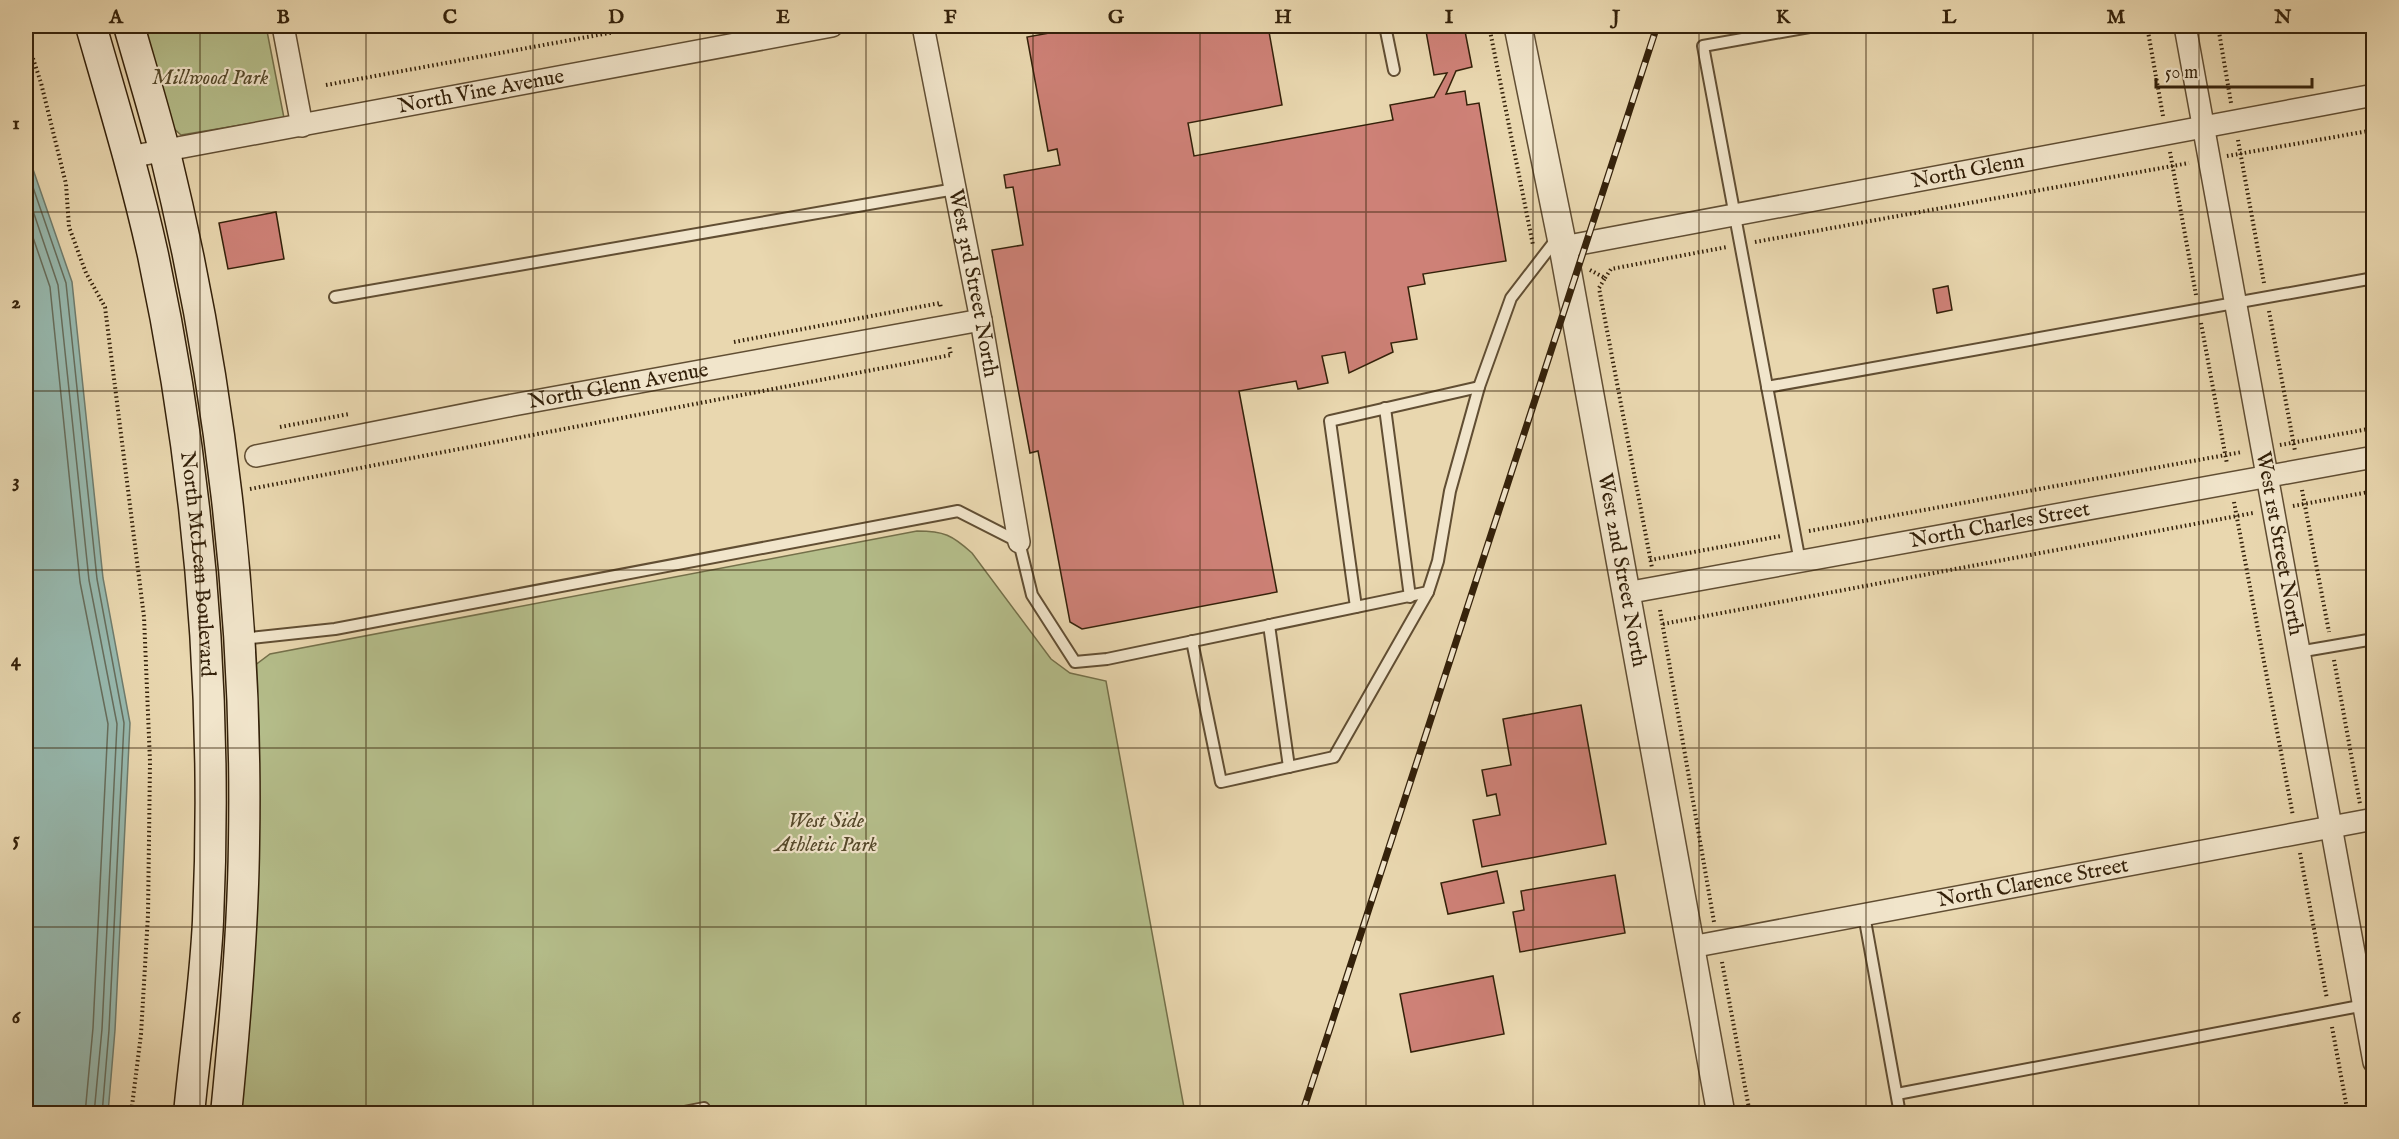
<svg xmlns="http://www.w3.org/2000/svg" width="2399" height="1139" viewBox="0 0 2399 1139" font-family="'IM FELL English',serif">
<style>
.green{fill:#b5be8b;stroke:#74704a;stroke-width:1.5}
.water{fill:#97b9af;stroke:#6f7c6d;stroke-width:1.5}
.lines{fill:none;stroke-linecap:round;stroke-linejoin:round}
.shore{stroke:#666d5c;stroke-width:1.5}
.building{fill:#ce8177;stroke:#34210a;stroke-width:1.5}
.service-casing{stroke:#614e33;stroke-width:14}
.minor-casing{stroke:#614e33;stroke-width:24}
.tertiary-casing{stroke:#614e33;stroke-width:30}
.secondary-casing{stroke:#34210a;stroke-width:33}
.path{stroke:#34210a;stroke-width:4;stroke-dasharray:1.5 3;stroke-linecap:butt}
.service{stroke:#f1e5cb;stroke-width:10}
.minor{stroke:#f1e5cb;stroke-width:21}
.tertiary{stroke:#f1e5cb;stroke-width:27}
.secondary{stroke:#f1e5cb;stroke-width:30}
.rail-casing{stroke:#34210a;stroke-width:7}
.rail{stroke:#f1e5cb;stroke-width:4.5;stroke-dasharray:14;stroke-linecap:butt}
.grid{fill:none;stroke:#34210a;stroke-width:1.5;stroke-opacity:0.55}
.labels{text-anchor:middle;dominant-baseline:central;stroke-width:4.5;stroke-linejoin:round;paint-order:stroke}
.park-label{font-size:21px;font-style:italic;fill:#54482a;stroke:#f1e5cb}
.street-label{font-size:21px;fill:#34210a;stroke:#f1e5cb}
.neatline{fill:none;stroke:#34210a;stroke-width:2}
.grid-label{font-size:20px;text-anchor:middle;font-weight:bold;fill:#34210a}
</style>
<rect width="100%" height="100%" fill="#e9d7af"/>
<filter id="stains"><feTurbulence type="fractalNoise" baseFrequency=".00333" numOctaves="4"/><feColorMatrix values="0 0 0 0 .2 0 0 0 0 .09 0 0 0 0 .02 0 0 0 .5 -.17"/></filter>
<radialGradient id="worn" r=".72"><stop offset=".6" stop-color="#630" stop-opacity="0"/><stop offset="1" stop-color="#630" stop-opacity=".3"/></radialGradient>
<!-- green -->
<g class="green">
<path d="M 140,26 L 266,26 L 284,118 L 181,135 L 170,125 Z"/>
<path d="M 917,531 C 944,531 952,535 972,553 L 1051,659 L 1070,673 L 1106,681 L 1185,1113 L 236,1114 L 254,666 L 270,654 Z"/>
</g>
<!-- water -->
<path class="water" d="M 26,149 L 72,282 L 103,578 L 130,723 L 115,1030 L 108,1113 L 26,1113 Z"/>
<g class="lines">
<!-- shore -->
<g class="shore">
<path d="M 26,167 L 66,283 L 97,579 L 124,723 L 109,1030 L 102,1114"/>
<path d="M 26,190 L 58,285 L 89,580 L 117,724 L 102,1029 L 94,1114"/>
<path d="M 26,217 L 50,287 L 80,582 L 108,724 L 93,1028 L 85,1114"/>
</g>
</g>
<!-- building -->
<g class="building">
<path d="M 1088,26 L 1268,26 L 1282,105 L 1188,123 L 1194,156 L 1393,120 L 1390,105 L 1434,97 L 1447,73 L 1434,75 L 1425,26 L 1464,26 L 1472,67 L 1456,71 L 1446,94 L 1465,91 L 1467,105 L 1479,103 L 1506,261 L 1423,274 L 1425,284 L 1408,287 L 1417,339 L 1391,343 L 1393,352 L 1349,373 L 1345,352 L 1322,356 L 1328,383 L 1298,389 L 1296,381 L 1239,391 L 1277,592 L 1082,629 L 1070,622 L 1038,451 L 1030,453 L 992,250 L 1023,245 L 1013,187 L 1006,188 L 1004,175 L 1060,165 L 1057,149 L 1048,151 L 1027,37 Z"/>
<path d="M 276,212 L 284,259 L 228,269 L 219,223 Z"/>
<path d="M 1948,286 L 1952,310 L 1937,313 L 1933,289 Z"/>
<path d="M 1581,705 L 1606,844 L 1482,867 L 1473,820 L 1500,815 L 1496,794 L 1487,796 L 1482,770 L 1511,765 L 1503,719 Z"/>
<path d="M 1497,871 L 1504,903 L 1448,914 L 1441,883 Z"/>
<path d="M 1615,875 L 1625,933 L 1520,952 L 1513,912 L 1524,910 L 1521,891 Z"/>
<path d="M 1493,976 L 1504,1034 L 1411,1052 L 1400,994 Z"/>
</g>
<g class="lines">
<defs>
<g id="service">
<path d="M 1385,26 L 1394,70"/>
<path d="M 335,297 L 955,189"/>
<path d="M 1767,387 L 2374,278"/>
<path d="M 1385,408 L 1410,597"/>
<path d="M 1800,562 L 1703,46 L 1815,26"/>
<path d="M 1356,607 L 1330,421 L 1479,387"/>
<path d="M 1269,625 L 1289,767"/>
<path d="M 241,639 L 335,629 L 958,511 L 1019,542 L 1032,595 L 1075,662 L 1107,659 L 1428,592 L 1438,561 L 1450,491 L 1479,387 L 1511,298 L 1558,237"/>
<path d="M 1192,641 L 1221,782 L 1334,757 L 1428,592"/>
<path d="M 2298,652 L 2374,639"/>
<path d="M 1864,915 L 1900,1114"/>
<path d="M 1897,1094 L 2365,1005"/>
<path d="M 229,1110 L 248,1114"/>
<path d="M 674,1114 L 704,1108"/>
</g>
<g id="minor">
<path d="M 283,26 L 302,126"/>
<path id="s1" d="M 923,26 L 981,320 L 1019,542"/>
<path id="s2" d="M 2185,26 L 2374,1062"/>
<path id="s3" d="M 129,157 L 832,26"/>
<path id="s4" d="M 1563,247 L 2374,95"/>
<path id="s5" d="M 256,456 L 513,405 L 981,320"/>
<path id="s6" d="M 1626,593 L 2374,457"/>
<path id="s7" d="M 1691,947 L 2374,819"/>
</g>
<g id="tertiary">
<path id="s8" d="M 1518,26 L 1563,247 L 1721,1114"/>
</g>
<g id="secondary">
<path id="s9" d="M 91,26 C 113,102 136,178 153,255 C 199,472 218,699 208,921 C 205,985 195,1050 189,1114"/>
<path d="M 129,26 C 141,68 154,110 165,153 C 220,377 248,613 244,843 C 243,933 235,1024 226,1114"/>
</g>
</defs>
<!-- service casing -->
<use href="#service" class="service-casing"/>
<!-- minor casing -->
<use href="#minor" class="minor-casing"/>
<!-- tertiary casing -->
<use href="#tertiary" class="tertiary-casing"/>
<!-- secondary casing -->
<use href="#secondary" class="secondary-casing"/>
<!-- path -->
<g class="path">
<path d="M 1489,26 L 1533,245"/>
<path d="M 2147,26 L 2163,116"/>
<path d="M 2218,26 L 2231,103"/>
<path d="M 26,37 L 41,83 L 66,184 L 69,227 L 86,273 L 105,307 L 144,617 L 150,762 L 148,915 L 141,1034 L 131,1114"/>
<path d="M 326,85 L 647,26"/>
<path d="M 2238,140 L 2264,283"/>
<path d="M 2170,152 L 2196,295"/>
<path d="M 2227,156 L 2374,130"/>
<path d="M 1755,242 L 2189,163"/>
<path d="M 1590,270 L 1605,278 L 1599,288 L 1652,568"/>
<path d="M 1605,278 L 1611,269 L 1727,247"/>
<path d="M 2269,311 L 2295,451"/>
<path d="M 2201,323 L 2227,464"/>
<path d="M 734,342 L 940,303 L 941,308"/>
<path d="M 280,427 L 349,414"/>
<path d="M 2280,445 L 2374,428"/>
<path d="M 250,489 L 951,355 L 949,345"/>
<path d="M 2302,490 L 2329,632"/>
<path d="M 2234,502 L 2293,816"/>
<path d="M 2293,506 L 2374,491"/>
<path d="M 1809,531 L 2242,452"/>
<path d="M 1650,560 L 1781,536"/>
<path d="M 1660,610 L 1714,922"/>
<path d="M 1663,624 L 2253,513"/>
<path d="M 2334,660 L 2360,804"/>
<path d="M 2367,841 L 2374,876"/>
<path d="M 2300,853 L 2327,999"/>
<path d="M 1722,962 L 1750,1114"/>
<path d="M 2332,1027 L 2348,1114"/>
</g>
<!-- service -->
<use href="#service" class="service"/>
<!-- minor -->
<use href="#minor" class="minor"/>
<!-- tertiary -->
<use href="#tertiary" class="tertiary"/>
<!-- secondary -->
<use href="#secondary" class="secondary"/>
<defs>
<path id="rail" d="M 1302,1114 L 1657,26"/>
</defs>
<!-- rail casing -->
<use href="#rail" class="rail-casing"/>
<!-- rail -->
<use href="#rail" class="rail"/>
</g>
<!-- grid -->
<path class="grid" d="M 200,26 L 200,1114M 366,26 L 366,1114M 533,26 L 533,1114M 700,26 L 700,1114M 866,26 L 866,1114M 1033,26 L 1033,1114M 1200,26 L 1200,1114M 1366,26 L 1366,1114M 1533,26 L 1533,1114M 1699,26 L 1699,1114M 1866,26 L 1866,1114M 2033,26 L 2033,1114M 2199,26 L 2199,1114M 26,212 L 2374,212M 26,391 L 2374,391M 26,570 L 2374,570M 26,748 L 2374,748M 26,927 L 2374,927"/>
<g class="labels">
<!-- park labels -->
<g class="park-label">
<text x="210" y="78">Millwood Park</text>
<text x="826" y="821">West Side<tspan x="826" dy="24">Athletic Park</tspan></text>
</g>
<!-- street labels -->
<g class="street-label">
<text stroke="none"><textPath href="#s3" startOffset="358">North Vine Avenue</textPath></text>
<text stroke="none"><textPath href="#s4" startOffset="412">North Glenn</textPath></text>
<text stroke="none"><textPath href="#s1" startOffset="262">West 3rd Street North</textPath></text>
<text stroke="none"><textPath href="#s5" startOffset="369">North Glenn Avenue</textPath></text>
<text stroke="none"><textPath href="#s6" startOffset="380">North Charles Street</textPath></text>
<text stroke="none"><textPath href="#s2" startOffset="526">West 1st Street North</textPath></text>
<text stroke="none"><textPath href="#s9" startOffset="550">North McLean Boulevard</textPath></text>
<text stroke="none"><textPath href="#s8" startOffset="554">West 2nd Street North</textPath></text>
<text stroke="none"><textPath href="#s7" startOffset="348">North Clarence Street</textPath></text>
</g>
</g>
<!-- margin -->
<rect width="2399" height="1139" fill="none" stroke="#e9d7af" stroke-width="66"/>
<!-- scale -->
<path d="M2156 78v9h156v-9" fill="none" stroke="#34210a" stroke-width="3"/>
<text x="2165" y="78" font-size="18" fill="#34210a" stroke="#f1e5cb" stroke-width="4.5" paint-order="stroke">50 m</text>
<rect x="33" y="33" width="2333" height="1073" class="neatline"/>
<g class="grid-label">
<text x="116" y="23">A</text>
<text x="283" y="23">B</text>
<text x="450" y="23">C</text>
<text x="616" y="23">D</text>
<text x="783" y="23">E</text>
<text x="950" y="23">F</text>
<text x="1116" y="23">G</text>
<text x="1283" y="23">H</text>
<text x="1449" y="23">I</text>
<text x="1616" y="23">J</text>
<text x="1783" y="23">K</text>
<text x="1949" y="23">L</text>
<text x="2116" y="23">M</text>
<text x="2283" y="23">N</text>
<text x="16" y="129">1</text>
<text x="16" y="308">2</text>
<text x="16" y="487">3</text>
<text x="16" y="666">4</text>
<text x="16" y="845">5</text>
<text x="16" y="1023">6</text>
</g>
<rect width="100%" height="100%" filter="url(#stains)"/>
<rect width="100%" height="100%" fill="url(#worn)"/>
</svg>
